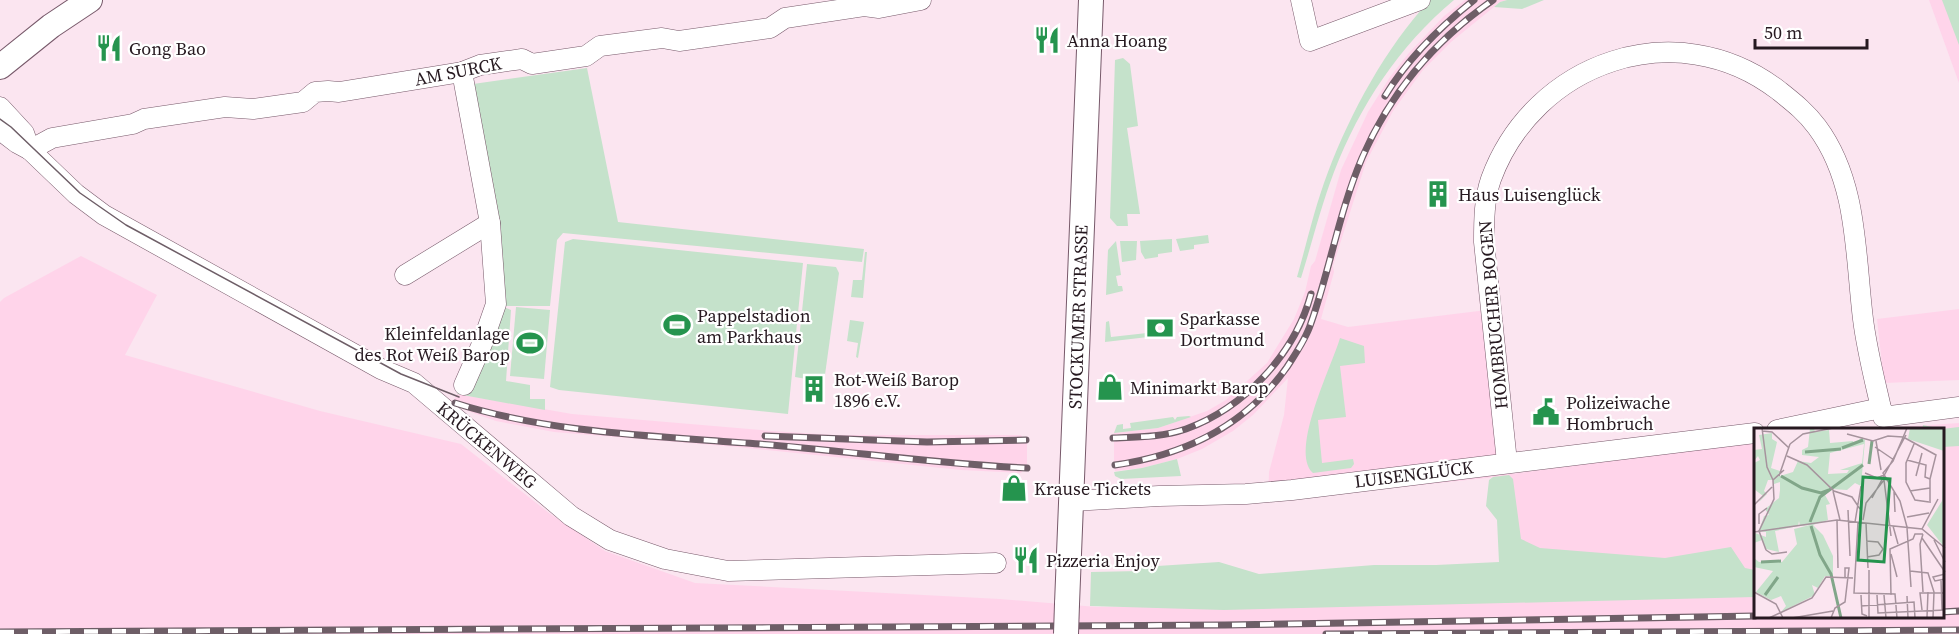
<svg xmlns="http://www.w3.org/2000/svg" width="1959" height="634" viewBox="0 0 1959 634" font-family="'Source Serif 4',serif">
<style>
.built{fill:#ffd4ea}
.green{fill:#c5e2cb}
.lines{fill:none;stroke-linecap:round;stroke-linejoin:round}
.minor-casing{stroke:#77596a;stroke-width:21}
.major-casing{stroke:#77596a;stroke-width:26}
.minor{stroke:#fff;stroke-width:20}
.major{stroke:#fff;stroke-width:24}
.tram{stroke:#6e5e67;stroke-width:1.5}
.rail-casing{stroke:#6e5e67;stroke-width:7}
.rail{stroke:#fff;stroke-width:4.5;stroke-dasharray:14;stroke-linecap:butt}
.major-bridge-casing{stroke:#77596a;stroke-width:26;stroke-linecap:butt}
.major-bridge{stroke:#fff;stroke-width:24}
.labels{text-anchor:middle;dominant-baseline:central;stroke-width:4.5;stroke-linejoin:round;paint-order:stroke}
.poi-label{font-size:18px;fill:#261920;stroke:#fff;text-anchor:start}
.street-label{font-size:18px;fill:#261920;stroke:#fff}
.inset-river{fill:none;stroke:#81a689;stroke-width:3}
.inset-road{fill:none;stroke:#a6939d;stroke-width:1.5}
.view{fill:#25944e;fill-opacity:0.15;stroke:#25944e;stroke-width:3}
.inset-edge{fill:none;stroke:#261920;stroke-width:3}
</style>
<rect width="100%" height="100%" fill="#fbe5f0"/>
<!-- built -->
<g class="built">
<path d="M 1465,0 L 1507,0 L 1500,2 L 1451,42 L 1423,70 L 1393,111 L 1366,162 L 1333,266 L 1334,272 L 1321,319 L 1348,327 L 1495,309 L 1511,474 L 1755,442 L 1755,618 L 1942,618 L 1942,430 L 1856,430 L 1959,423 L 1959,634 L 0,634 L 0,302 L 4,298 L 81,256 L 157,295 L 125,355 L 320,411 L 461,444 L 549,513 L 605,551 L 695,583 L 1000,599 L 1097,607 L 1513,602 L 1496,477 L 1268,501 L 1269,472 L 1284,415 L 1288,378 L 1253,415 L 1233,431 L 1202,449 L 1177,459 L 1142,468 L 1115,471 L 1114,461 L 1114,433 L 1158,428 L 1207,411 L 1226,400 L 1267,363 L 1294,319 L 1305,292 L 1311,266 L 1315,261 L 1341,170 L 1368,112 L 1390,77 L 1408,54 L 1444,16 Z"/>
<path d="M 1929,0 L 1959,0 L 1959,83 Z"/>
<path d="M 1959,309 L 1959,380 L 1884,383 L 1877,319 Z"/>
<path d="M 457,394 L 572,414 L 772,431 L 834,435 L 1021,435 L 1027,443 L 1027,466 L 1021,473 L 961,470 L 737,447 L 554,432 L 496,421 L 473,413 L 452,404 Z"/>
</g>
<!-- green -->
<g class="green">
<path d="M 1430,0 L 1454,0 C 1399,46 1360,105 1334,172 C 1321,206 1312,243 1301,278 L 1297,277 C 1307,242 1315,206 1328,172 C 1351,112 1386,47 1430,0 Z"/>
<path d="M 1507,0 L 1544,0 L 1522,9 L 1494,7 L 1500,2 Z"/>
<path d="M 1942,0 L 1959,0 L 1959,45 Z"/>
<path d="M 1123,58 L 1130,64 L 1138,126 L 1127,128 L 1140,214 L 1127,214 L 1128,226 L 1117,226 L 1110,218 L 1115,60 Z"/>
<path d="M 587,68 L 618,222 L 864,249 L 862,262 L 563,233 L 557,240 L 550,306 L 501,306 L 511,310 L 506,381 L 530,385 L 530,399 L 545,399 L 545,410 L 457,394 L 470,371 L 496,304 L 473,84 Z"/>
<path d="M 1208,235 L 1209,243 L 1194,245 L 1194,249 L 1180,251 L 1176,239 Z"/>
<path d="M 573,239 L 803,263 L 788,414 L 559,390 L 550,387 L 565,242 Z"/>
<path d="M 1172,239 L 1172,252 L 1158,254 L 1158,257 L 1145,259 L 1141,252 L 1140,241 Z"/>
<path d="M 1116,241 L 1121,275 L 1116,276 L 1118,286 L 1122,286 L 1123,291 L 1106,295 L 1108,250 Z"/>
<path d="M 1120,241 L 1137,241 L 1136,260 L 1122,262 Z"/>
<path d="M 865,252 L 867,252 L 863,298 L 851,297 L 853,280 L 862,280 Z"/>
<path d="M 807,264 L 836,267 L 839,273 L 824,382 L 795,377 Z"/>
<path d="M 516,307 L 550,310 L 544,379 L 510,376 Z"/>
<path d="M 850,320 L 864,322 L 858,358 L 856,357 L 858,343 L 847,341 Z"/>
<path d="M 1109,321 L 1111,337 L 1147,333 L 1148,337 L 1105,342 L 1106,322 Z"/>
<path d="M 1340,338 L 1364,346 L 1365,363 L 1340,366 L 1346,417 L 1318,420 L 1322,463 L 1353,459 L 1354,464 L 1351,468 L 1313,473 C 1289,451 1332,366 1340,338 Z"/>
<path d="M 1189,416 L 1191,417 L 1158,428 L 1114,433 L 1117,425 L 1123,424 L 1123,429 L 1131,428 L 1130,423 L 1173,417 L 1175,420 L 1177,417 Z"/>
<path d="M 1923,425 L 1942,429 L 1959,427 L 1959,446 L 1943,447 L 1942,430 L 1922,430 Z"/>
<path d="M 1177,459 L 1181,476 L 1121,479 L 1115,476 L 1114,472 L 1142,468 Z"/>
<path d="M 1509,475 L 1513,479 L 1521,539 L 1540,548 L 1665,558 L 1731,547 L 1745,568 L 1755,570 L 1755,597 L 1224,610 L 1090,606 L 1091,572 L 1140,571 L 1142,567 L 1219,562 L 1259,574 L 1374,565 L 1436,565 L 1499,562 L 1497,520 L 1486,506 L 1489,480 L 1493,477 Z"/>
</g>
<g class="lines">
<defs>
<g id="minor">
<path d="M 1301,0 L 1310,41 L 1420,0"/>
<path d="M 462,72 L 490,223 L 496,304 L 482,344 L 464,385"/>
<path d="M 0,107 L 24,133 L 30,150"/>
<path d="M 0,130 L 17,143 L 30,150 L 76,194 L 104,215 L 381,369 L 414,383 L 571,516 L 610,540 L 665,559 L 728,571 L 996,563"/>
<path d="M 30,150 L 52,138 L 133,124 L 144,119 L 225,107 L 253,109 L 303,102 L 315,92 L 328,91 L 339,92 L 462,72 L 480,65 L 522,59 L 532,64 L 586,56 L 600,46 L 662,38 L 679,41 L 770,28 L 785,18 L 864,6 L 879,8 L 921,0"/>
<path d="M 405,275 L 490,223"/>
<path d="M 1777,430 L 1881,408"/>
<path d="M 1507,462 L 1484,242 C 1484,221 1484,199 1491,179 C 1534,62 1676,12 1778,90 C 1793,102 1806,112 1817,127 C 1858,182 1855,254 1863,319 C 1867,352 1876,385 1883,417 L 1959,407"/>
<path d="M 1072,501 L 1159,496 L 1246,494 L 1292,490 L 1755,433"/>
</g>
<g id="major">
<path d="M 0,67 L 51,26 L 90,0"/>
<path d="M 1067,604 L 1091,0"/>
</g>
</defs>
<!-- minor casing -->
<use href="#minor" class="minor-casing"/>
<!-- major casing -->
<use href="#major" class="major-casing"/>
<!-- minor -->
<use href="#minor" class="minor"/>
<!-- major -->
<use href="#major" class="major"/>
<!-- tram -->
<path class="tram" d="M 0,119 L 11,127 L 80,193 L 126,225 L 401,374 L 459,397"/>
<defs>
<g id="rail">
<path d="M 1385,96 C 1408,58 1440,27 1474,0"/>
<path d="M 455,403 C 553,434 658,436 760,444 C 849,451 937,464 1027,468"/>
<path d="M 765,436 L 927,442 L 1026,440"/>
<path d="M 1113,438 C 1138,437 1163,437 1186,429 C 1244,408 1295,354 1311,294"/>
<path d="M 1115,465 C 1185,455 1246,425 1287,367 C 1296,353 1306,339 1311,323 C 1330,269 1339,212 1362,158 C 1390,93 1435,40 1493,0"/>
<path d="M 1942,612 L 1959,611"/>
<path d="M 0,632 L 1225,625 L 1755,616"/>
<path d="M 1326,634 L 1959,630"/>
</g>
</defs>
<!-- rail casing -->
<use href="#rail" class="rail-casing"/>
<!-- rail -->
<use href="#rail" class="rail"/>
<defs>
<path id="major-bridge" d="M 1066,634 L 1067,604"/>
</defs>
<!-- major-bridge casing -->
<use href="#major-bridge" class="major-bridge-casing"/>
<!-- major-bridge -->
<use href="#major-bridge" class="major-bridge"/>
</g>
<!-- icons -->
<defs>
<symbol id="restaurant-bare" viewBox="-9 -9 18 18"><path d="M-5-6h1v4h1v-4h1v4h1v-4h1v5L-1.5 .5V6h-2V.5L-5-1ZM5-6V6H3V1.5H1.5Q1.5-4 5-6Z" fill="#25944e" stroke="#fff" stroke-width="2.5" paint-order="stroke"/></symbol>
<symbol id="building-bare" viewBox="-9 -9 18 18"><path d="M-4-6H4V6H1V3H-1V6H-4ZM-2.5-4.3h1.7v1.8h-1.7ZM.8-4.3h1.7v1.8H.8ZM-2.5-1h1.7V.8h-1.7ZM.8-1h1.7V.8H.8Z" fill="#25944e" stroke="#fff" stroke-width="2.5" paint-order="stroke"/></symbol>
<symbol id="stadium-bare" viewBox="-9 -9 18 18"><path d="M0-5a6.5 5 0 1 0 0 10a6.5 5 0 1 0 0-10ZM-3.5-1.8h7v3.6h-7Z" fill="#25944e" stroke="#fff" stroke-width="2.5" paint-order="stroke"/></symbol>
<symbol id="bank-bare" viewBox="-9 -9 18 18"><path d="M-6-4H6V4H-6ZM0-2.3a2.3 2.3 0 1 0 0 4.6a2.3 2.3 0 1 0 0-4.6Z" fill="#25944e" stroke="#fff" stroke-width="2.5" paint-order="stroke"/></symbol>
<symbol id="shop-bare" viewBox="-9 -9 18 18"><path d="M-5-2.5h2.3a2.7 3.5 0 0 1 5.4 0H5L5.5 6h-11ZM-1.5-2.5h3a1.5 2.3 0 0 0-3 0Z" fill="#25944e" stroke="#fff" stroke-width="2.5" paint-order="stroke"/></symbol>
<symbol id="civic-bare" viewBox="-9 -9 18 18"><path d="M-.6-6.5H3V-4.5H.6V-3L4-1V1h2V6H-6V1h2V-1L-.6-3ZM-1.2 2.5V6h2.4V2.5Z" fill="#25944e" stroke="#fff" stroke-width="2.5" paint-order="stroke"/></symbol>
</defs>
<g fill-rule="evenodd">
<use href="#restaurant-bare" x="1028" y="21" width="38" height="38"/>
<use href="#restaurant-bare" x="90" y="29" width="38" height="38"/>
<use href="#building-bare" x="1419" y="175" width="38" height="38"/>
<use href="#stadium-bare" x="658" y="306" width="38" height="38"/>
<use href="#bank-bare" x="1141" y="309" width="38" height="38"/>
<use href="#stadium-bare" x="511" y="324" width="38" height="38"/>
<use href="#shop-bare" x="1091" y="368" width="38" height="38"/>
<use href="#building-bare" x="795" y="370" width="38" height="38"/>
<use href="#civic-bare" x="1527" y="393" width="38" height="38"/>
<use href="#shop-bare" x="995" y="469" width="38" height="38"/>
<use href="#restaurant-bare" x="1007" y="541" width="38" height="38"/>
</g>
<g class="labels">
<!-- poi labels -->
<g class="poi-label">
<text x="1067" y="40">Anna Hoang</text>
<text x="129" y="48">Gong Bao</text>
<text x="1458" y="194">Haus Luisenglück</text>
<text x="697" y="315">Pappelstadion<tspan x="697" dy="21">am Parkhaus</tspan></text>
<text x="1180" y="318">Sparkasse<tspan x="1180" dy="21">Dortmund</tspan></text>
<text x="510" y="333" text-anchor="end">Kleinfeldanlage<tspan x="510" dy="21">des Rot Weiß Barop</tspan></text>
<text x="834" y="379">Rot-Weiß Barop<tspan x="834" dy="21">1896 e.V.</tspan></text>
<text x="1130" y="387">Minimarkt Barop</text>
<text x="1566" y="402">Polizeiwache<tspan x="1566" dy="21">Hombruch</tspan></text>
<text x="1034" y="488">Krause Tickets</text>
<text x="1046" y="560">Pizzeria Enjoy</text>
</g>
<!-- street labels -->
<g class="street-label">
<text transform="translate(458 71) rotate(-11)">AM SURCK</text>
<text transform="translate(1493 315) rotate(-95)">HOMBRUCHER BOGEN</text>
<text transform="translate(1078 317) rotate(-88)">STOCKUMER STRASSE</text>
<text transform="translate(487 445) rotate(40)">KRÜCKENWEG</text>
<text transform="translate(1414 474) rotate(-7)">LUISENGLÜCK</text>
</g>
</g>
<!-- overview -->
<g transform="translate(1754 428)">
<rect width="190" height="190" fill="#fbe5f0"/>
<path d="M 56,0 L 60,0 L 61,4 L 75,2 L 76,15 L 99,13 L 100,17 L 108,9 L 111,12 L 107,58 L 101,55 L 93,62 L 77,61 L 71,67 L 76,76 L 72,77 L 74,92 L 59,97 L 69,107 L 79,128 L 79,148 L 71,148 L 64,160 L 58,157 L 61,167 L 27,184 L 32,178 L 27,168 L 17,172 L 2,164 L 19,143 L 0,139 L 0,130 L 5,134 L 28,134 L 43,116 L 40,101 L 56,97 L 46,98 L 45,93 L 44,98 L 21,103 L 25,124 L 12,121 L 8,112 L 0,115 L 1,105 L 12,109 L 12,104 L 5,103 L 10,88 L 15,87 L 11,81 L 25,70 L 26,62 L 26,54 L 20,56 L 19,52 L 14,52 L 10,63 L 13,66 L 5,74 L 9,68 L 0,61 L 0,35 L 6,32 L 4,28 L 0,33 L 0,22 L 8,21 L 5,7 L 18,5 L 18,11 L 23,14 L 17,40 L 26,43 L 26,48 L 39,44 L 44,33 L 57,35 L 65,29 L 48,27 L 48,22 L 54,19 ZM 110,16 L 108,35 L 86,42 L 95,42 L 93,45 L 74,46 L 76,25 ZM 156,0 L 190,0 L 190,23 L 154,11 ZM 190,37 L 190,119 L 173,97 L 188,73 Z" fill="#c5e2cb" fill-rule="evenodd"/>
<path class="inset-river" d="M 88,20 L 109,12M 51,24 L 87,21M 115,36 L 118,13M 27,48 L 48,60 L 67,65 L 75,62M 56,94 L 66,69 L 109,37M 57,98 L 66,127 L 77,146 L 87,190M 7,134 L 27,133M 11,167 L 24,149"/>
<path class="inset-road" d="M 8,0 L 13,39 L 19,52M 8,3 L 18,4 L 35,20M 93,6 L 119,13 L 134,8 L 149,9M 151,10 L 182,27 L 176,51M 122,13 L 127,42M 36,16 L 49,6 L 79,0M 160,16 L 152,35 L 152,54 L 161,72 L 175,74M 121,19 L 140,32M 33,28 L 53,37 L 80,63 L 98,69 L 106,81M 153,32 L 172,37 L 171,49 L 176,51M 111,45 L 123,50 L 130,47M 25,48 L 36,16M 162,48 L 168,25M 176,51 L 176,75M 130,52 L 137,108M 79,63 L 86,92M 156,63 L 176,60M 140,64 L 141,84M 118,70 L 152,7M 0,77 L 18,59M 94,82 L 96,128M 153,89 L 175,85M 83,92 L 84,140M 109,92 L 112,75 L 130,52M 101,94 L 107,58M 104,94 L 100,165 L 141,166 L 143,190M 112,95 L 114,140M 5,96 L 5,86 L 13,80M 139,98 L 144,116M 153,99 L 146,73 L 129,45 L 139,33 L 153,0M 153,100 L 157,159M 168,101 L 184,71M 0,104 L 83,92 L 168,101 L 191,120M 168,110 L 191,144M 180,112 L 191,134M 112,113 L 124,114 L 129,121 L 125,127 L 113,129M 12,122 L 5,103 L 20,71 L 19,52 L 30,42M 12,122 L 18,126 L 33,124M 137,126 L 143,149M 156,143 L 174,145 L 180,164 L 179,190M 191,146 L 179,149 L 181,153 L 191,151M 187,152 L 188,182M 0,164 L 22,176 L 29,190M 169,164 L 166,116 L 169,106M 107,167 L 108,186 L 113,188M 123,167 L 124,185 L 191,182M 130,167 L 132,190M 137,167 L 136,121 L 159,111 L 161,106 L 169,106M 153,168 L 154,190M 107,178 L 160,174 L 161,190M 168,182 L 166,165 L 191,165M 173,189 L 174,164M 15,190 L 58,170 L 72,149 L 99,150M 38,190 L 79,183M 77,190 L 81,180 L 91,174 L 95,140 L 91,140 L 91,150M 115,190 L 115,142"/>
<path class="view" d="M 109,49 L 136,51 L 130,134 L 104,132 Z"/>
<rect width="190" height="190" class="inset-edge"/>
</g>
<!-- scale -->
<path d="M1755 39v9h112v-9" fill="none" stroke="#261920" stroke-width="3"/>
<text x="1764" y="39" font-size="18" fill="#261920" stroke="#ffffff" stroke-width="4.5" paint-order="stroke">50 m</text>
</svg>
